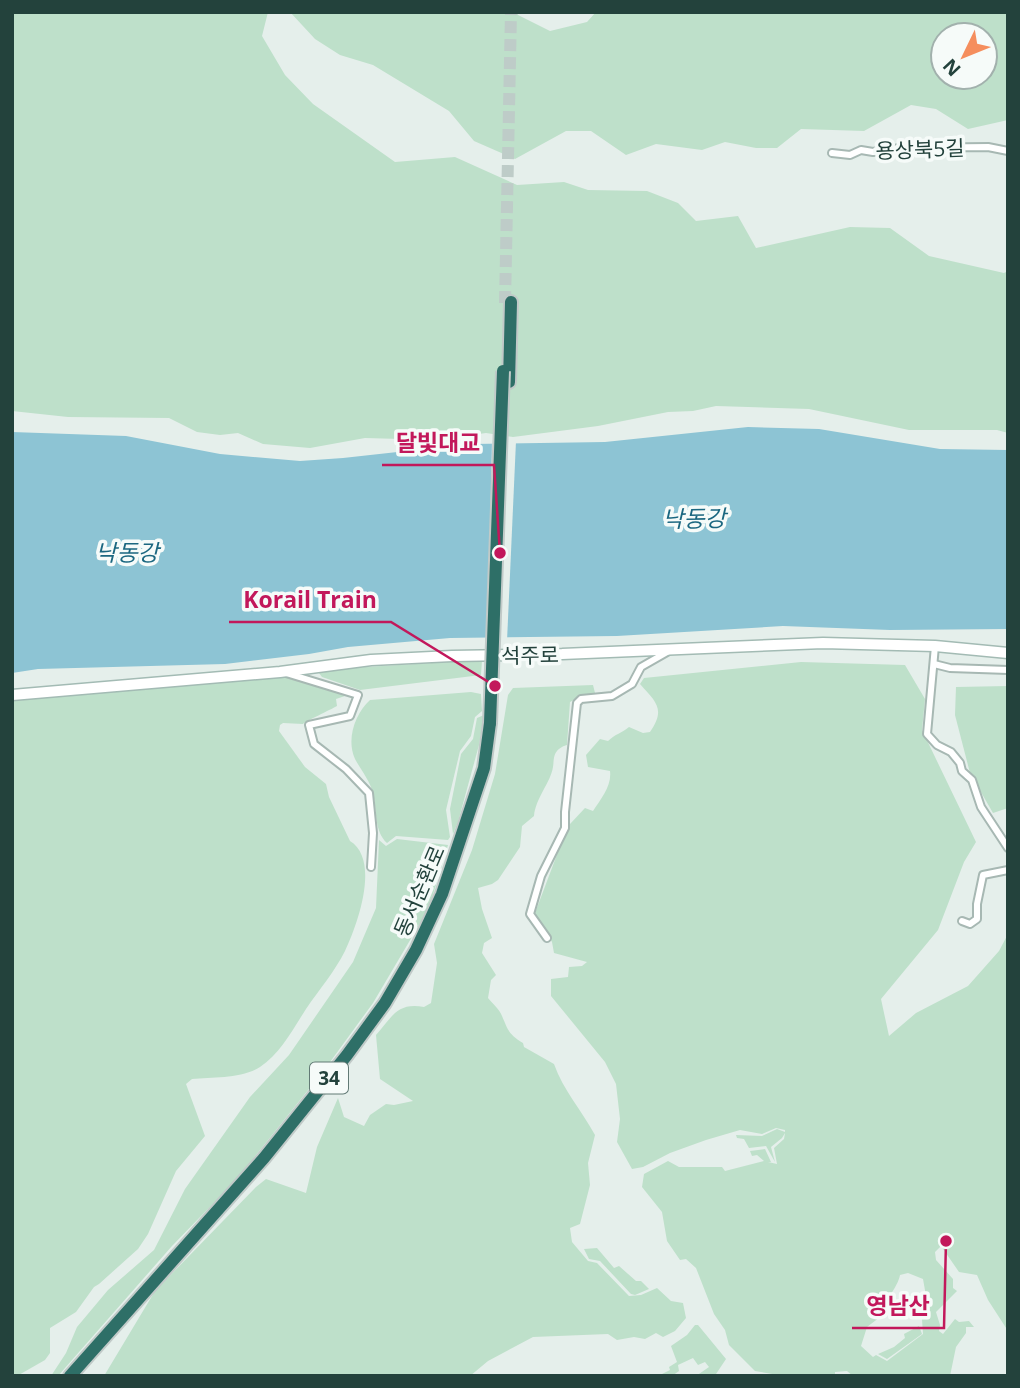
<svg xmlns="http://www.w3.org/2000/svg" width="1020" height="1388" viewBox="0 0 1020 1388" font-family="'Open Sans','Noto Sans KR',sans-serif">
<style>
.green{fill:#bee0ca;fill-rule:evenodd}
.water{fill:#8dc4d4}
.pier{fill:#e5efeb}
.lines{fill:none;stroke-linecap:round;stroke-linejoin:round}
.highway-tunnel{stroke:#beccc8;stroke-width:12;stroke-dasharray:12 6;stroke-linecap:butt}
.street-casing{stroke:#a7b8b3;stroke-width:10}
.secondary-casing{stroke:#a3bbb4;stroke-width:13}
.highway-casing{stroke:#c1cac8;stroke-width:16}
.street{stroke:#fff;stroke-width:6}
.secondary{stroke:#fff;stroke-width:10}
.highway{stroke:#2e6f67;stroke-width:12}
.highway-bridge-casing{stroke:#c1cac8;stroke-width:16;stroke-linecap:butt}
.highway-bridge{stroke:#2e6f67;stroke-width:12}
.labels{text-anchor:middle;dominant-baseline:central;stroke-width:7;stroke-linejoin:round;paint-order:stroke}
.shield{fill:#f6fbf9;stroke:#627a75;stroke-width:2}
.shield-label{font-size:19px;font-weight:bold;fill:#23423c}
.street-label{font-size:21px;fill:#23423c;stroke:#f6fbf9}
.water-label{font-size:23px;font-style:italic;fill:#1b6780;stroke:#f6fbf9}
.leader{fill:none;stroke:#c2185b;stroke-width:2.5}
.callout-dot{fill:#c2185b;stroke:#f6fbf9;stroke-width:2.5}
.callout-label{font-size:23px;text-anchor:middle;font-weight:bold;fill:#c2185b;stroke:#f6fbf9;stroke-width:7;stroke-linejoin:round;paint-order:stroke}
</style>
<rect width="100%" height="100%" fill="#e5efeb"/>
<!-- green -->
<g class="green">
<path d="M 12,12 L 268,12 L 262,36 L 285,75 L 313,104 L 395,162 L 455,157 L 517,185 L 564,182 L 588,190 L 647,191 L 678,203 L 696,221 L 738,216 L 756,248 L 850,227 L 890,228 L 929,256 L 1004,273 L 1008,271 L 1008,433 L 997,430 L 909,430 L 809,409 L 716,406 L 693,411 L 668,412 L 598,426 L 513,437 L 486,433 L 436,440 L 365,438 L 310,448 L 263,444 L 238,433 L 220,435 L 197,432 L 169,418 L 68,417 L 12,411 Z"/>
<path d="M 290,12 L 517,12 L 518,15 L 550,31 L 587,22 L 596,12 L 1008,12 L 1008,120 L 968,129 L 936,109 L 911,105 L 864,131 L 801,129 L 777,148 L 756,148 L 725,142 L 702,150 L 656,144 L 626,155 L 591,131 L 566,131 L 515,159 L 474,141 L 449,111 L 373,65 L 340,55 L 315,39 ZM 943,35 L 985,35 L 985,77 L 943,77 Z"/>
<path d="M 482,660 L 481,675 L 360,690 L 322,677 L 319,673 L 349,668 Z"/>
<path d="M 801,662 L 905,665 L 925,699 L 922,730 L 976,842 L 964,862 L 938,930 L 881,999 L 889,1036 L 916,1013 L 968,986 L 999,951 L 1008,934 L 1008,1331 L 988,1300 L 977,1275 L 959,1272 L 941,1246 L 935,1252 L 936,1260 L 953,1279 L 953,1288 L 957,1291 L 936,1312 L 940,1325 L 939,1331 L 943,1334 L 955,1319 L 959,1322 L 969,1321 L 974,1327 L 966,1327 L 966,1333 L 956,1347 L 950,1376 L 853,1376 L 847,1371 L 835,1372 L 835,1376 L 784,1376 L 755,1371 L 729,1345 L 725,1330 L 714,1314 L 696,1268 L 686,1259 L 680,1260 L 667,1241 L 662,1212 L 642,1187 L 644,1174 L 668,1161 L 679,1167 L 722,1167 L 725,1171 L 764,1161 L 757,1155 L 752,1156 L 750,1151 L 765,1149 L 771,1162 L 768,1162 L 777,1164 L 774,1148 L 784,1139 L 785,1133 L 782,1138 L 771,1147 L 775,1162 L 766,1146 L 749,1148 L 744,1139 L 737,1138 L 736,1135 L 762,1136 L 777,1129 L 785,1132 L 785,1130 L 776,1128 L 762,1134 L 740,1130 L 706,1140 L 670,1153 L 643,1167 L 632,1169 L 617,1142 L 620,1119 L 616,1084 L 605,1062 L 551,996 L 551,979 L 568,977 L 569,967 L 582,966 L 587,962 L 554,953 L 552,942 L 535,913 L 564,836 L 570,824 L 585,808 L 593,811 C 601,799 612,786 610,771 L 588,767 L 586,755 L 600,739 L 608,741 C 615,734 622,733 629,727 L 643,733 L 650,732 C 666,709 656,702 640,684 L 644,678 ZM 908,1273 L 923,1279 L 926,1296 L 921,1305 L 923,1334 L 887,1361 L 876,1355 L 873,1357 L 861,1346 L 867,1327 L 884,1314 C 883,1300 897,1290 900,1275 Z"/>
<path d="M 284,677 L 348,695 L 336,699 L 337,706 C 330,710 306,721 303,724 L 283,723 L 280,725 L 279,731 L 305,767 L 326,784 L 329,797 L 350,841 C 381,860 357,926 345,951 C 335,971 319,990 306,1009 C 293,1029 280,1054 260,1067 C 241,1079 213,1077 192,1079 L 186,1084 L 205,1136 L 176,1171 L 148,1234 L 138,1249 L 99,1284 L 94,1287 L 76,1312 L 50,1328 L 50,1353 L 45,1360 L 17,1376 L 12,1376 L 12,700 Z"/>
<path d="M 593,685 L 595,693 L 581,696 L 570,702 L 567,745 C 565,745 558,749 557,751 C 553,756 554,761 553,767 C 550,784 536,797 534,816 L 522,826 L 520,847 L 498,880 L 492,884 L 478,888 L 482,909 L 492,938 L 484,943 L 482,953 L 496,975 L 491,980 L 488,998 C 493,1004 500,1010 502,1016 C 508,1030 509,1035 523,1043 L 524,1047 L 554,1064 C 563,1090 582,1111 595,1135 L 588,1163 L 590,1185 L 580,1224 L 570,1228 L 572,1242 L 588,1261 L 597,1263 L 629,1296 L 641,1295 L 657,1288 L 671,1301 L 683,1303 L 686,1318 L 675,1331 L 663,1337 L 656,1333 L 645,1339 L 634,1337 L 617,1340 L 608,1334 L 533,1337 L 488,1361 L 470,1376 L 104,1376 L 155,1291 L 256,1187 L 266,1179 L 306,1193 L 317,1147 L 338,1098 L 344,1117 L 364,1126 L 370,1115 L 386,1104 L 394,1105 L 413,1101 L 380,1079 L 376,1035 C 392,1017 397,1002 424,1007 L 431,1003 L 437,963 L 434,944 L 472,850 L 495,774 L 508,695 L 513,688 Z"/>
<path d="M 1008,686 L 1008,808 L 993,813 L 970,773 L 955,715 L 956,687 Z"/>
<path d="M 471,692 L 481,694 L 482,711 L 475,717 L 471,736 L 460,751 L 446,810 L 450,837 L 448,840 L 396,836 L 387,843 C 374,831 377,810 373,793 C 370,781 361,770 355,759 C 346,739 355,714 370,700 Z"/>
<path d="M 484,715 L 479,745 L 458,822 L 453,834 L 450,809 L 461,754 L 473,739 L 477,718 Z"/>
<path d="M 397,839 L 448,845 L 429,908 L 373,1003 L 325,1069 L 236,1180 L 172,1246 L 58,1376 L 51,1376 L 66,1353 L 77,1327 L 108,1290 L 154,1250 L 185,1189 L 250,1097 L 289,1055 L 353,962 L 376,908 L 379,840 L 386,846 Z"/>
<path d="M 597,1248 L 614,1268 L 619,1266 L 636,1281 L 641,1281 L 649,1289 L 635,1295 L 631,1294 L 600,1261 L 589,1259 L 584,1249 Z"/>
<path d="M 695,1325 L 698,1325 L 726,1359 L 716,1374 L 696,1376 L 709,1367 L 705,1362 L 698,1365 L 693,1358 L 678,1365 L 679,1371 L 672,1376 L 658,1376 L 670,1370 L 669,1367 L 677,1362 L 671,1346 L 687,1335 Z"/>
<path d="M 919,1326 L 922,1334 L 887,1359 L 878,1354 L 894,1347 L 905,1338 L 904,1334 Z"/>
</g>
<!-- water -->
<path class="water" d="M 748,427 L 819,429 L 940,449 L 1008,450 L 1008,629 L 890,630 L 783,626 L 617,636 L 450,638 L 348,647 L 309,654 L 225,664 L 38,669 L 12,673 L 12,432 L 126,436 L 220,454 L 300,461 L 343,458 L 470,444 L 605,442 Z"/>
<!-- pier -->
<path class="pier" d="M 492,440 L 516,441 L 507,641 L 488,641 Z"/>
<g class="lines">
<!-- highway-tunnel -->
<path class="highway-tunnel" d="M 505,303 L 511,12"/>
<defs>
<g id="street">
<path d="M 832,153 L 850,155 L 861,150 L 873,152 L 900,148 L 988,147 L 1008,151"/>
<path d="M 935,646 L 927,734 L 937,745 L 951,752 L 960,763 L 962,771 L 972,780 L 981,807 L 1008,848"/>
<path d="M 934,664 L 950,668 L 1008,670"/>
<path d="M 286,673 L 358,695 L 350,716 L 309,725 L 314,744 L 346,769 L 369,793 L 373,833 L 371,867"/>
<path d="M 962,921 L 970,924 L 977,919 L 977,904 L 983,875 L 1008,870"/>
<path d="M 547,938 L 530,914 L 541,876 L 565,828 L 565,812 L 577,703 L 581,699 L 612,696 L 632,684 L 641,667 L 669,651"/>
</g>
<path id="secondary" d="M 12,695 L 280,672 L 371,660 L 452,656 L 562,654 L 823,643 L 935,646 L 1008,653"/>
<g id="highway">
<path d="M 509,382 L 511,302"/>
<path d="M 70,1376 L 264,1158 L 347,1055 L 385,1003 L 416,950 L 442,894 L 484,768 L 490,723"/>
</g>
</defs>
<!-- street casing -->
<use href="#street" class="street-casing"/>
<!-- secondary casing -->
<use href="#secondary" class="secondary-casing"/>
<!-- highway casing -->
<use href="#highway" class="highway-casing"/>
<!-- street -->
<use href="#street" class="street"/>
<!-- secondary -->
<use href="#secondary" class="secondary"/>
<!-- highway -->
<use href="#highway" class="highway"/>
<defs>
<path id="highway-bridge" d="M 490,723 L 503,371"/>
</defs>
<!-- highway-bridge casing -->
<use href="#highway-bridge" class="highway-bridge-casing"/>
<!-- highway-bridge -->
<use href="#highway-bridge" class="highway-bridge"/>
</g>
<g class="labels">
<!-- shield labels -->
<rect class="shield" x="310" y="1062.5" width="38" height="31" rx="5"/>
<g class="shield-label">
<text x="329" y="1078">34</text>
</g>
<!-- street labels -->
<g class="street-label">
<text transform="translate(920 149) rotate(-2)">용상북5길</text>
<text transform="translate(530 655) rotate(-1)">석주로</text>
<text transform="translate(419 891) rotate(-67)">동서순환로</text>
</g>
<!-- water labels -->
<g class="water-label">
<text transform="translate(694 518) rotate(-1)">낙동강</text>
<text x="127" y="552">낙동강</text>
</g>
</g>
<!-- callouts -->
<path class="leader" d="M500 553L494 465H382M495 686L391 622H229M946 1241L944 1328H852"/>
<g class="callout-dot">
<circle cx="500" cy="553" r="7"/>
<circle cx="495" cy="686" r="7"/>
<circle cx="946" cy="1241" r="7"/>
</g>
<g class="callout-label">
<text x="438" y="451">달빛대교</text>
<text x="310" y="608">Korail Train</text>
<text x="898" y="1314">영남산</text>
</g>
<!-- border -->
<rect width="1020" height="1388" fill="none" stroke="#23423c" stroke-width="28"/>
<!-- north arrow -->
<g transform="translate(964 56) rotate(227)"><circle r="33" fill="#f6fbf9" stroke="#a2b1ad" stroke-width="2"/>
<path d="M0-5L12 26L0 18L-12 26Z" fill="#f58e5d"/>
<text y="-10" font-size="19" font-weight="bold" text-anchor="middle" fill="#23423c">N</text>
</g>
</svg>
